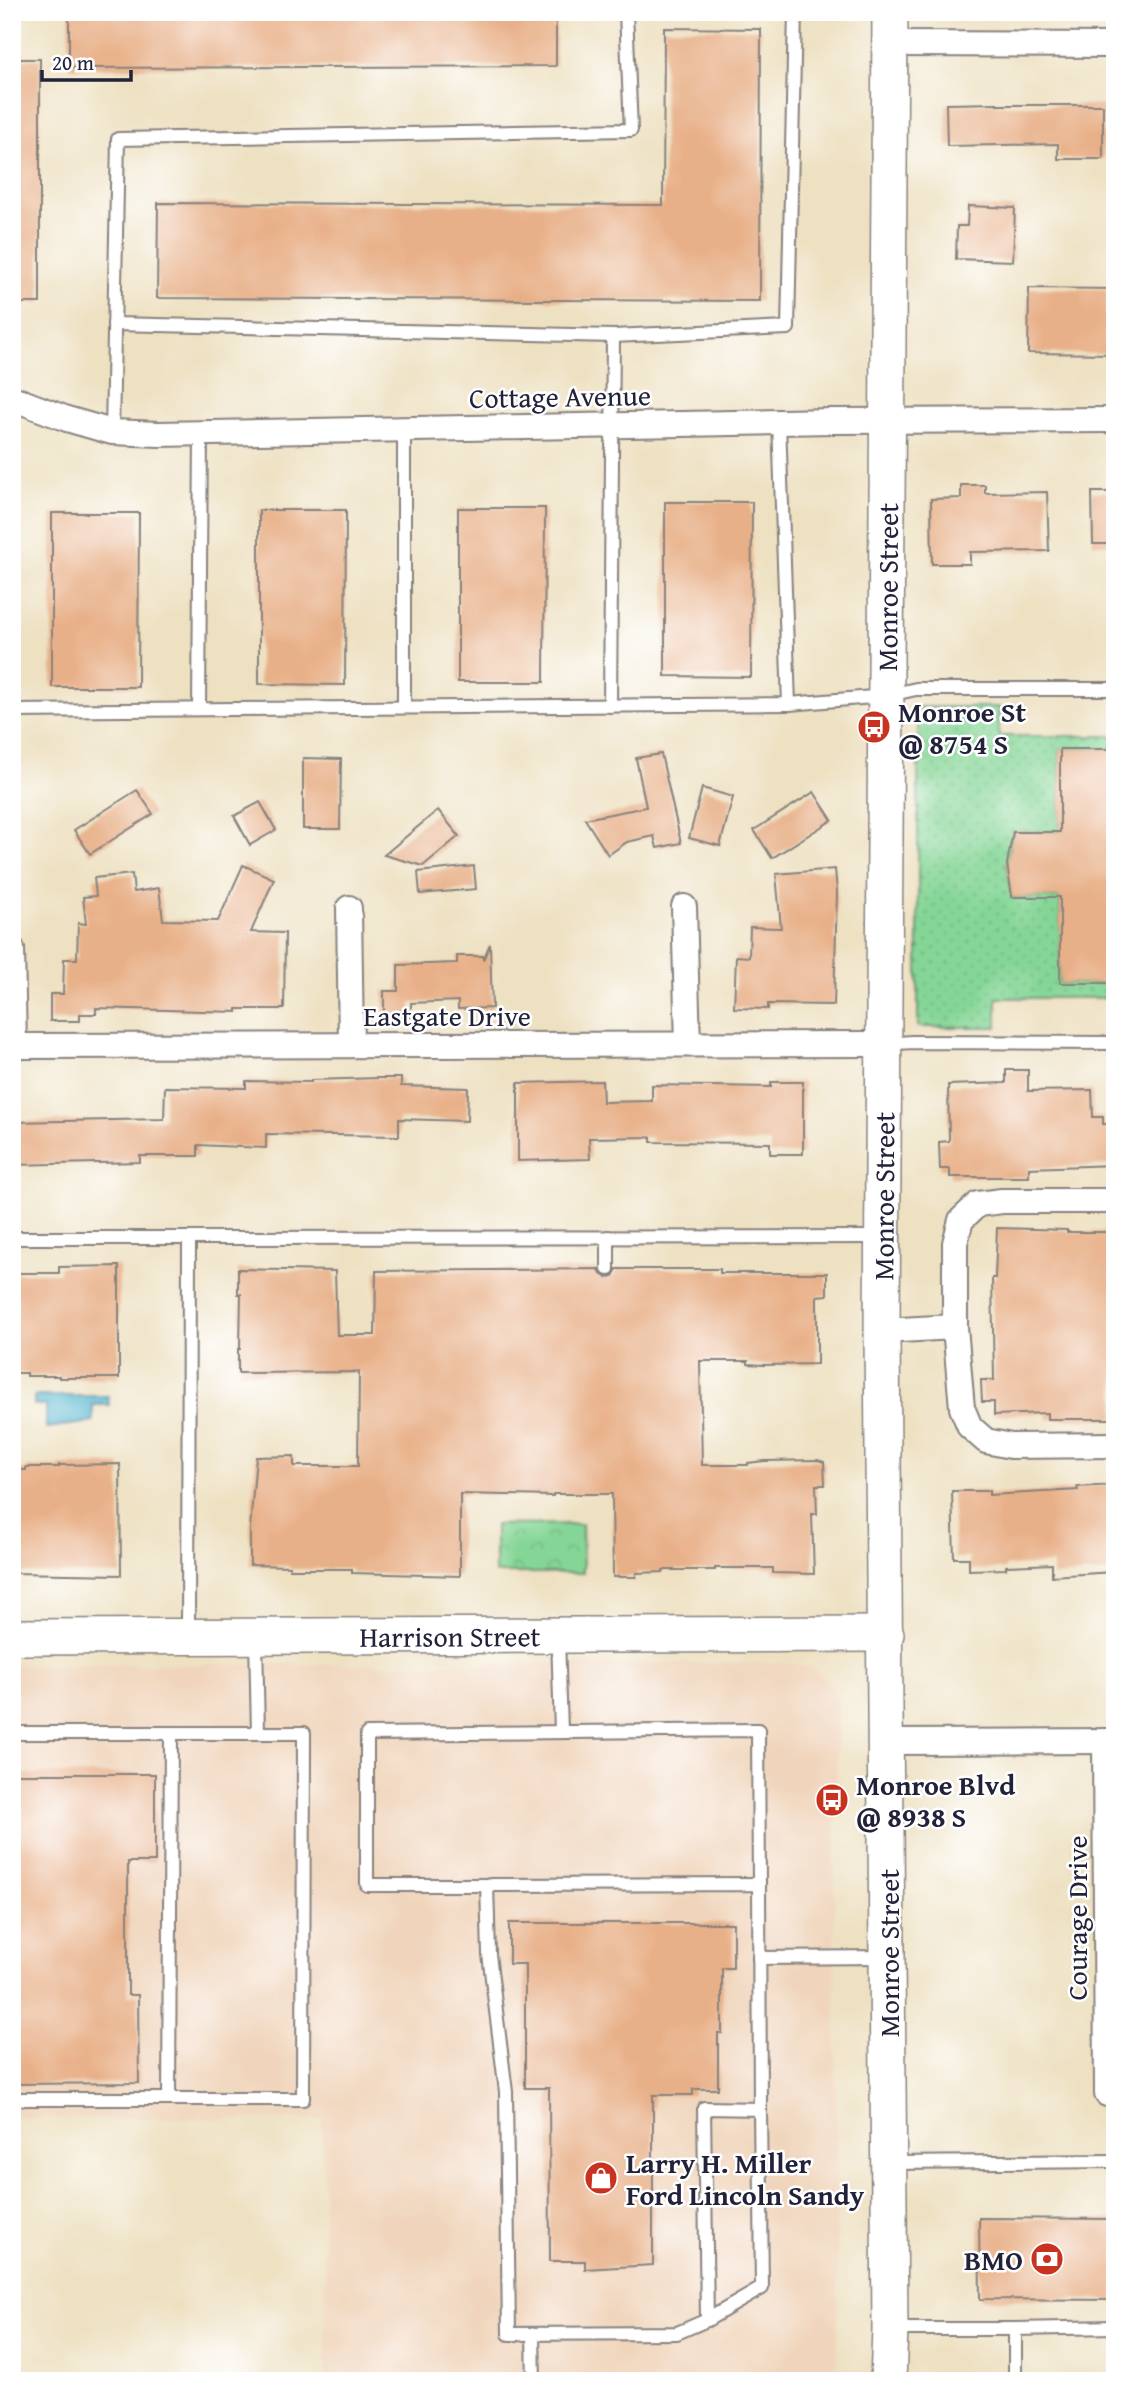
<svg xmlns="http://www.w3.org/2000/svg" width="1127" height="2393" viewBox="0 0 1127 2393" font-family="'Gentium Book Plus',serif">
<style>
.built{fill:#f0d5bc}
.grass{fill:url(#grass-dots);stroke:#547c68;stroke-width:2}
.park{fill:url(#park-crowns);stroke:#547c68;stroke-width:2}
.water{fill:#4db2cc;stroke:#386a84;stroke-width:2}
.building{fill:#e8b088}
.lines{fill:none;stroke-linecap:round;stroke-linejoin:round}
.lane-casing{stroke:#88827e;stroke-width:16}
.street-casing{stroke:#88827e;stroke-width:28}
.secondary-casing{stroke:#88827e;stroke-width:38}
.lane{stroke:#fff;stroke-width:12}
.street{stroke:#fff;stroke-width:24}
.secondary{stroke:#fff;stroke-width:35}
.labels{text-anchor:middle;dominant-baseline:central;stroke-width:5;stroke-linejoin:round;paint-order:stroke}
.street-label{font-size:28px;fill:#22223b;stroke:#fff}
.poi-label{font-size:28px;font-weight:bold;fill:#22223b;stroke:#fff;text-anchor:start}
</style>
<defs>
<pattern id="grass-dots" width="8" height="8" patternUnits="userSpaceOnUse" patternTransform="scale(1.75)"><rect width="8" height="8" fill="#85d696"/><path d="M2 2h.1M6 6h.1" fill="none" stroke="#73b782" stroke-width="1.8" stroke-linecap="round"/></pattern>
<pattern id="park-crowns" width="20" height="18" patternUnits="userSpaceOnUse" patternTransform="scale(1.75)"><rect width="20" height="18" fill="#85d696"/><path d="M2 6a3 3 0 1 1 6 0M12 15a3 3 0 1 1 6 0" fill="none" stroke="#73b782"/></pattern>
</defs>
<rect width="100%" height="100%" fill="#fff"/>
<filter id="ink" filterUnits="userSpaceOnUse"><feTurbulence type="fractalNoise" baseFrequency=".0143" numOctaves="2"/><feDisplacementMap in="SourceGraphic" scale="14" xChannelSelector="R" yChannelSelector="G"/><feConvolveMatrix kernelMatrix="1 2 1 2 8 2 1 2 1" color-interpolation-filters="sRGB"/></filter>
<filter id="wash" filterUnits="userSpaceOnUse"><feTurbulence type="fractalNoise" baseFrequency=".00686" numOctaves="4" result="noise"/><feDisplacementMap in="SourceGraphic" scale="28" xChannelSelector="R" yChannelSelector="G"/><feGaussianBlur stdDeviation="1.57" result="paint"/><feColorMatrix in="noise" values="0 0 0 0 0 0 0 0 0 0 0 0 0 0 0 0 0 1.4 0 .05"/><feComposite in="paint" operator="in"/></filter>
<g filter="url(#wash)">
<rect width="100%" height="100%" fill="#eee1c2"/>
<!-- built -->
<path class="built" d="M 790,1663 L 810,1667 L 825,1678 L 833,1689 L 839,1706 L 834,1858 L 838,2348 L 836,2367 L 827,2381 L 326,2381 L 322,2119 L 12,2118 L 12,1665 Z"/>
<!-- grass -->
<path class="grass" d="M 918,707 L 999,707 L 999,736 L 1115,736 L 1115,749 L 1060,749 L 1060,832 L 1013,832 L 1007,864 L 1012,897 L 1060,897 L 1060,983 L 1115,983 L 1115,998 L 997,998 L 997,1027 L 918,1027 Z"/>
<!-- park -->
<path class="park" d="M 582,1524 L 583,1573 L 495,1573 L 495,1525 Z"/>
<!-- water -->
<path class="water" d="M 34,1396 L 108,1396 L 109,1405 L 93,1405 L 93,1422 L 46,1428 L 46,1405 L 34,1405 Z"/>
<g id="blocks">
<!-- building -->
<g class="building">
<path d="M 69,12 L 556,12 L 556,66 L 69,68 Z"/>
<path d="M 664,28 L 761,29 L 760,301 L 157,298 L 158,203 L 663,205 Z"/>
<rect x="12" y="59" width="28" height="244"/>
<path d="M 997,103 L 997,105 L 1103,105 L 1103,159 L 1058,159 L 1058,144 L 947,146 L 946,104 Z"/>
<path d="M 968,206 L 1015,208 L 1013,261 L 956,259 L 957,226 L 967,226 Z"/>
<path d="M 1029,288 L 1115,289 L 1115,354 L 1028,353 Z"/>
<path d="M 961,485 L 985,485 L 985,493 L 1047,492 L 1049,551 L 970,552 L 970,564 L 932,564 L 931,499 L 961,498 Z"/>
<path d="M 1092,492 L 1115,492 L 1115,544 L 1093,544 Z"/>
<path d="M 665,502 L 752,502 L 751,677 L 665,676 Z"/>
<path d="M 458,508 L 545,508 L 544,682 L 458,682 Z"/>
<path d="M 259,510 L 346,510 L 345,685 L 259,684 Z"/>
<path d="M 52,513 L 139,513 L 138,687 L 52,687 Z"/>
<path d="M 1060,749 L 1115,749 L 1115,983 L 1060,983 L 1060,897 L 1012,897 L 1007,864 L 1013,832 L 1060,832 Z"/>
<path d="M 661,754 L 681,843 L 657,848 L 654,836 L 627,842 L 608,855 L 585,819 L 646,807 L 636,758 Z"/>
<path d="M 303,758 L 341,759 L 340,829 L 303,829 Z"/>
<path d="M 702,788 L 733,797 L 720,846 L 689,838 Z"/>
<path d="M 137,790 L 153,814 L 90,854 L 74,830 Z"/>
<path d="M 814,792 L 832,820 L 772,858 L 754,830 Z"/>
<path d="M 260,802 L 276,830 L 250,845 L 234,816 Z"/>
<path d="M 438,810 L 459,836 L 423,866 L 384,855 Z"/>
<path d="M 243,865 L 274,879 L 251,932 L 285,933 L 284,1009 L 237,1009 L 237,1012 L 96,1008 L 96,1014 L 80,1014 L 80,1021 L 50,1021 L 50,994 L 63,994 L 64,959 L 77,959 L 78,923 L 86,924 L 83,897 L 96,896 L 94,878 L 132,874 L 134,892 L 159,888 L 163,920 L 218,921 Z"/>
<path d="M 474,866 L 476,889 L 420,894 L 418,872 Z"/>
<path d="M 835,869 L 837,892 L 834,1005 L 768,1004 L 768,1009 L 734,1008 L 736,956 L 749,957 L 750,927 L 781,928 L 776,874 Z"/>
<path d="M 490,944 L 492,1008 L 458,1009 L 458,1001 L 411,1003 L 411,1017 L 384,1018 L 384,991 L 398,991 L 398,965 L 457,963 L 457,956 L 483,956 L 483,960 Z"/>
<path d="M 1006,1070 L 1028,1070 L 1028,1091 L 1092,1090 L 1093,1117 L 1103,1117 L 1103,1124 L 1115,1124 L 1115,1165 L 1029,1168 L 1029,1177 L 950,1177 L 950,1169 L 940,1169 L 939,1142 L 949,1141 L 948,1085 L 1006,1083 Z"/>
<path d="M 379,1078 L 401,1078 L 401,1086 L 468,1088 L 467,1121 L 399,1119 L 399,1136 L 266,1134 L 266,1148 L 198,1145 L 198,1156 L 140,1156 L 140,1162 L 12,1165 L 12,1122 L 164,1119 L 165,1087 L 246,1088 L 246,1081 L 311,1082 L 311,1080 Z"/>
<path d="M 602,1081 L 603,1102 L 652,1101 L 652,1085 L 771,1087 L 771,1082 L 803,1082 L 803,1154 L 770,1154 L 770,1143 L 651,1142 L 651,1137 L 589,1138 L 590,1159 L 518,1161 L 518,1083 Z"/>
<path d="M 997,1228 L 1067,1230 L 1067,1232 L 1115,1232 L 1115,1419 L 1047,1419 L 1047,1413 L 994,1415 L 994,1402 L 982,1402 L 981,1380 L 994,1380 L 992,1278 L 995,1278 Z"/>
<path d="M 119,1266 L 119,1378 L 59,1378 L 59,1376 L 27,1376 L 27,1373 L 12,1373 L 12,1273 L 59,1273 L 59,1267 Z"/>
<path d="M 238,1269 L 335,1271 L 337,1335 L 375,1335 L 376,1271 L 599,1269 L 601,1274 L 607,1278 L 613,1276 L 617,1269 L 720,1269 L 720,1273 L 827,1273 L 827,1295 L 817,1296 L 817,1364 L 763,1365 L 748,1364 L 748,1361 L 700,1361 L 702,1465 L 748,1465 L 748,1463 L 764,1461 L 818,1460 L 824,1462 L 825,1485 L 816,1485 L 817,1514 L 812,1514 L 814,1574 L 773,1573 L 773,1568 L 715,1568 L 715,1570 L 663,1570 L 663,1572 L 636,1573 L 636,1577 L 613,1577 L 612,1494 L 553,1494 L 553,1496 L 460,1494 L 460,1576 L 352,1573 L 352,1569 L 290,1569 L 290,1566 L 250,1565 L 250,1528 L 256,1457 L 294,1456 L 294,1466 L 358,1466 L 359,1372 L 238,1373 L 238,1349 L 240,1349 L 241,1294 L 238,1294 Z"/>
<path d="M 120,1464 L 121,1575 L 12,1573 L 12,1470 L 26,1470 L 26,1467 L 59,1467 L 59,1465 Z"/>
<path d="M 1115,1485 L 1115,1515 L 1112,1515 L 1113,1572 L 1052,1576 L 1052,1564 L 1006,1566 L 1006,1569 L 969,1570 L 969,1558 L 954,1558 L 952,1491 L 989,1491 L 989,1495 L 1078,1490 L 1077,1487 Z"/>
<path d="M 12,1774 L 155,1774 L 155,1862 L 128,1862 L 128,1995 L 138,1995 L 139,2083 L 12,2084 Z"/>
<path d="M 509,1923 L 733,1923 L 733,1968 L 722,1968 L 722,2033 L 718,2033 L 718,2089 L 693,2089 L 693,2095 L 653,2095 L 653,2265 L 585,2269 L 585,2261 L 550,2261 L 549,2088 L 525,2088 L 525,1964 L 509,1964 Z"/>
<path d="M 979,2218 L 1115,2219 L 1115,2300 L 980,2299 Z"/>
</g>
</g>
</g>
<g filter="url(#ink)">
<use href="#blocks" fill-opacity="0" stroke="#88827e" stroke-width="2"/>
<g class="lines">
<defs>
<g id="lane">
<path d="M 114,324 L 613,336"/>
<path d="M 779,422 L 789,704"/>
<path d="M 404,429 L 404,707"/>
<path d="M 112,432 L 118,139 L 631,130 L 626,12"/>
<path d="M 610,706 L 613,336 L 788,328 L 795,12"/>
<path d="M 199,709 L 201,433"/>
<path d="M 12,711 L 789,704 L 885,696 L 916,689 L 1115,689"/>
<path d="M 884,1044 L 912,1042 L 1115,1043"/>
<path d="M 608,1237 L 608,1269"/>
<path d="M 12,1238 L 189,1238 L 188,1635"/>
<path d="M 189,1238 L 881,1237"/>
<path d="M 558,1637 L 561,1731"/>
<path d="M 12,1733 L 258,1733 L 256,1639"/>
<path d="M 759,1884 L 760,2109 L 704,2108 L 707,2320 L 677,2333 L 509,2334 L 506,2092 L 489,1954 L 487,1885 Z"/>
<path d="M 487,1885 L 367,1885 L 367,1734 L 758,1730 L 759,1884"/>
<path d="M 759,1958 L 885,1957"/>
<path d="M 12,2099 L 303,2099 L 304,1733 L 258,1733"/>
<path d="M 169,2099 L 171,1733"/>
<path d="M 891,2163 L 1115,2161"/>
<path d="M 707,2320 L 762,2288 L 760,2109"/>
<path d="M 891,2329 L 1015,2329"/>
<path d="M 533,2334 L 534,2381"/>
<path d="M 1015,2381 L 1015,2329 L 1115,2327"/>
</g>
<g id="street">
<path d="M 891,44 L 1115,45"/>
<path d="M 12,398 L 67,419 L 112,432 L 159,434 L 833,421 L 1115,420"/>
<path d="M 684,907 L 688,1044"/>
<path d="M 349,908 L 351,1045"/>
<path d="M 12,949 L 14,1046"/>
<path d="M 12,1046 L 883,1044"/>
<path d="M 1115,1201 L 1002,1201 L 978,1204 L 961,1220 L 955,1243 L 955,1327 L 962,1408 L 970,1427 L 986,1441 L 1011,1446 L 1115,1445"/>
<path d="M 882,1331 L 955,1327"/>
<path d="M 1105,1741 L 1107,2094"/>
<path d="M 887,1742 L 1115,1741"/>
</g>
<g id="secondary">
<path id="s1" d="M 12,1637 L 886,1634"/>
<path id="s2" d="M 888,2381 L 890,2329 L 882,1331 L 890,12"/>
</g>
</defs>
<!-- lane casing -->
<use href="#lane" class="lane-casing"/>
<!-- street casing -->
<use href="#street" class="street-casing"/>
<!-- secondary casing -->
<use href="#secondary" class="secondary-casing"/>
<!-- lane -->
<use href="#lane" class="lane"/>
<!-- street -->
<use href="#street" class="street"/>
<!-- secondary -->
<use href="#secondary" class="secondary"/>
</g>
</g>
<!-- icons -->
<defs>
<symbol id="bus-disc" viewBox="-11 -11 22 22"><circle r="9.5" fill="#c8321e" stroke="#fff"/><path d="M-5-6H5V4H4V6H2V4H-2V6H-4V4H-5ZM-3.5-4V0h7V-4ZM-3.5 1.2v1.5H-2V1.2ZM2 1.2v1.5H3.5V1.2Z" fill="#fff"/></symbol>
<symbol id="shop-disc" viewBox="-11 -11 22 22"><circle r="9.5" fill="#c8321e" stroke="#fff"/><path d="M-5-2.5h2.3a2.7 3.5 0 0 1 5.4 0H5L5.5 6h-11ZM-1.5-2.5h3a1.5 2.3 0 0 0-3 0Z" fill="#fff"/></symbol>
<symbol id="bank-disc" viewBox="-11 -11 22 22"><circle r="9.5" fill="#c8321e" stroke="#fff"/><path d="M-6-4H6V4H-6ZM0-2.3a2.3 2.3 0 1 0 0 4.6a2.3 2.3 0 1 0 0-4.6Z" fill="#fff"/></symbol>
</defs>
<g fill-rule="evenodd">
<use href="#bus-disc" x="855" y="708" width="38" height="38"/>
<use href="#bus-disc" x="813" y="1781" width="38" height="38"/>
<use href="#shop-disc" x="582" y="2159" width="38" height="38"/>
<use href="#bank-disc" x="1028" y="2240" width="38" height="38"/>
</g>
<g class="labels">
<!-- street labels -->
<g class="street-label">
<text transform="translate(560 396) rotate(-1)">Cottage Avenue</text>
<text stroke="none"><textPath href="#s2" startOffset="1794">Monroe Street</textPath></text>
<text x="447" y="1015">Eastgate Drive</text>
<text stroke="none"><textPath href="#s2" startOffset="1185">Monroe Street</textPath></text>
<text stroke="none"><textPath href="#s1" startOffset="438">Harrison Street</textPath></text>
<text transform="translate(1076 1918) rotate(-90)">Courage Drive</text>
<text transform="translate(888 1953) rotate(-90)">Monroe Street</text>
</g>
<!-- poi labels -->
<g class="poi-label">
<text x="898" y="711">Monroe St<tspan x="898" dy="32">@ 8754 S</tspan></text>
<text x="856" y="1784">Monroe Blvd<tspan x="856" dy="32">@ 8938 S</tspan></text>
<text x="626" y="2162">Larry H. Miller<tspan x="626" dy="32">Ford Lincoln Sandy</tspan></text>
<text x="1023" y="2259" text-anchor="end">BMO</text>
</g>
</g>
<!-- margin -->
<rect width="1127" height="2393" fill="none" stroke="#fff" stroke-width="42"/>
<!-- scale -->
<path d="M42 70v10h89v-10" fill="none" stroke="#22223b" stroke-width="3.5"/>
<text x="52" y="70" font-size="21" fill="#22223b" stroke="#ffffff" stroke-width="5" paint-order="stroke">20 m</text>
</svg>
